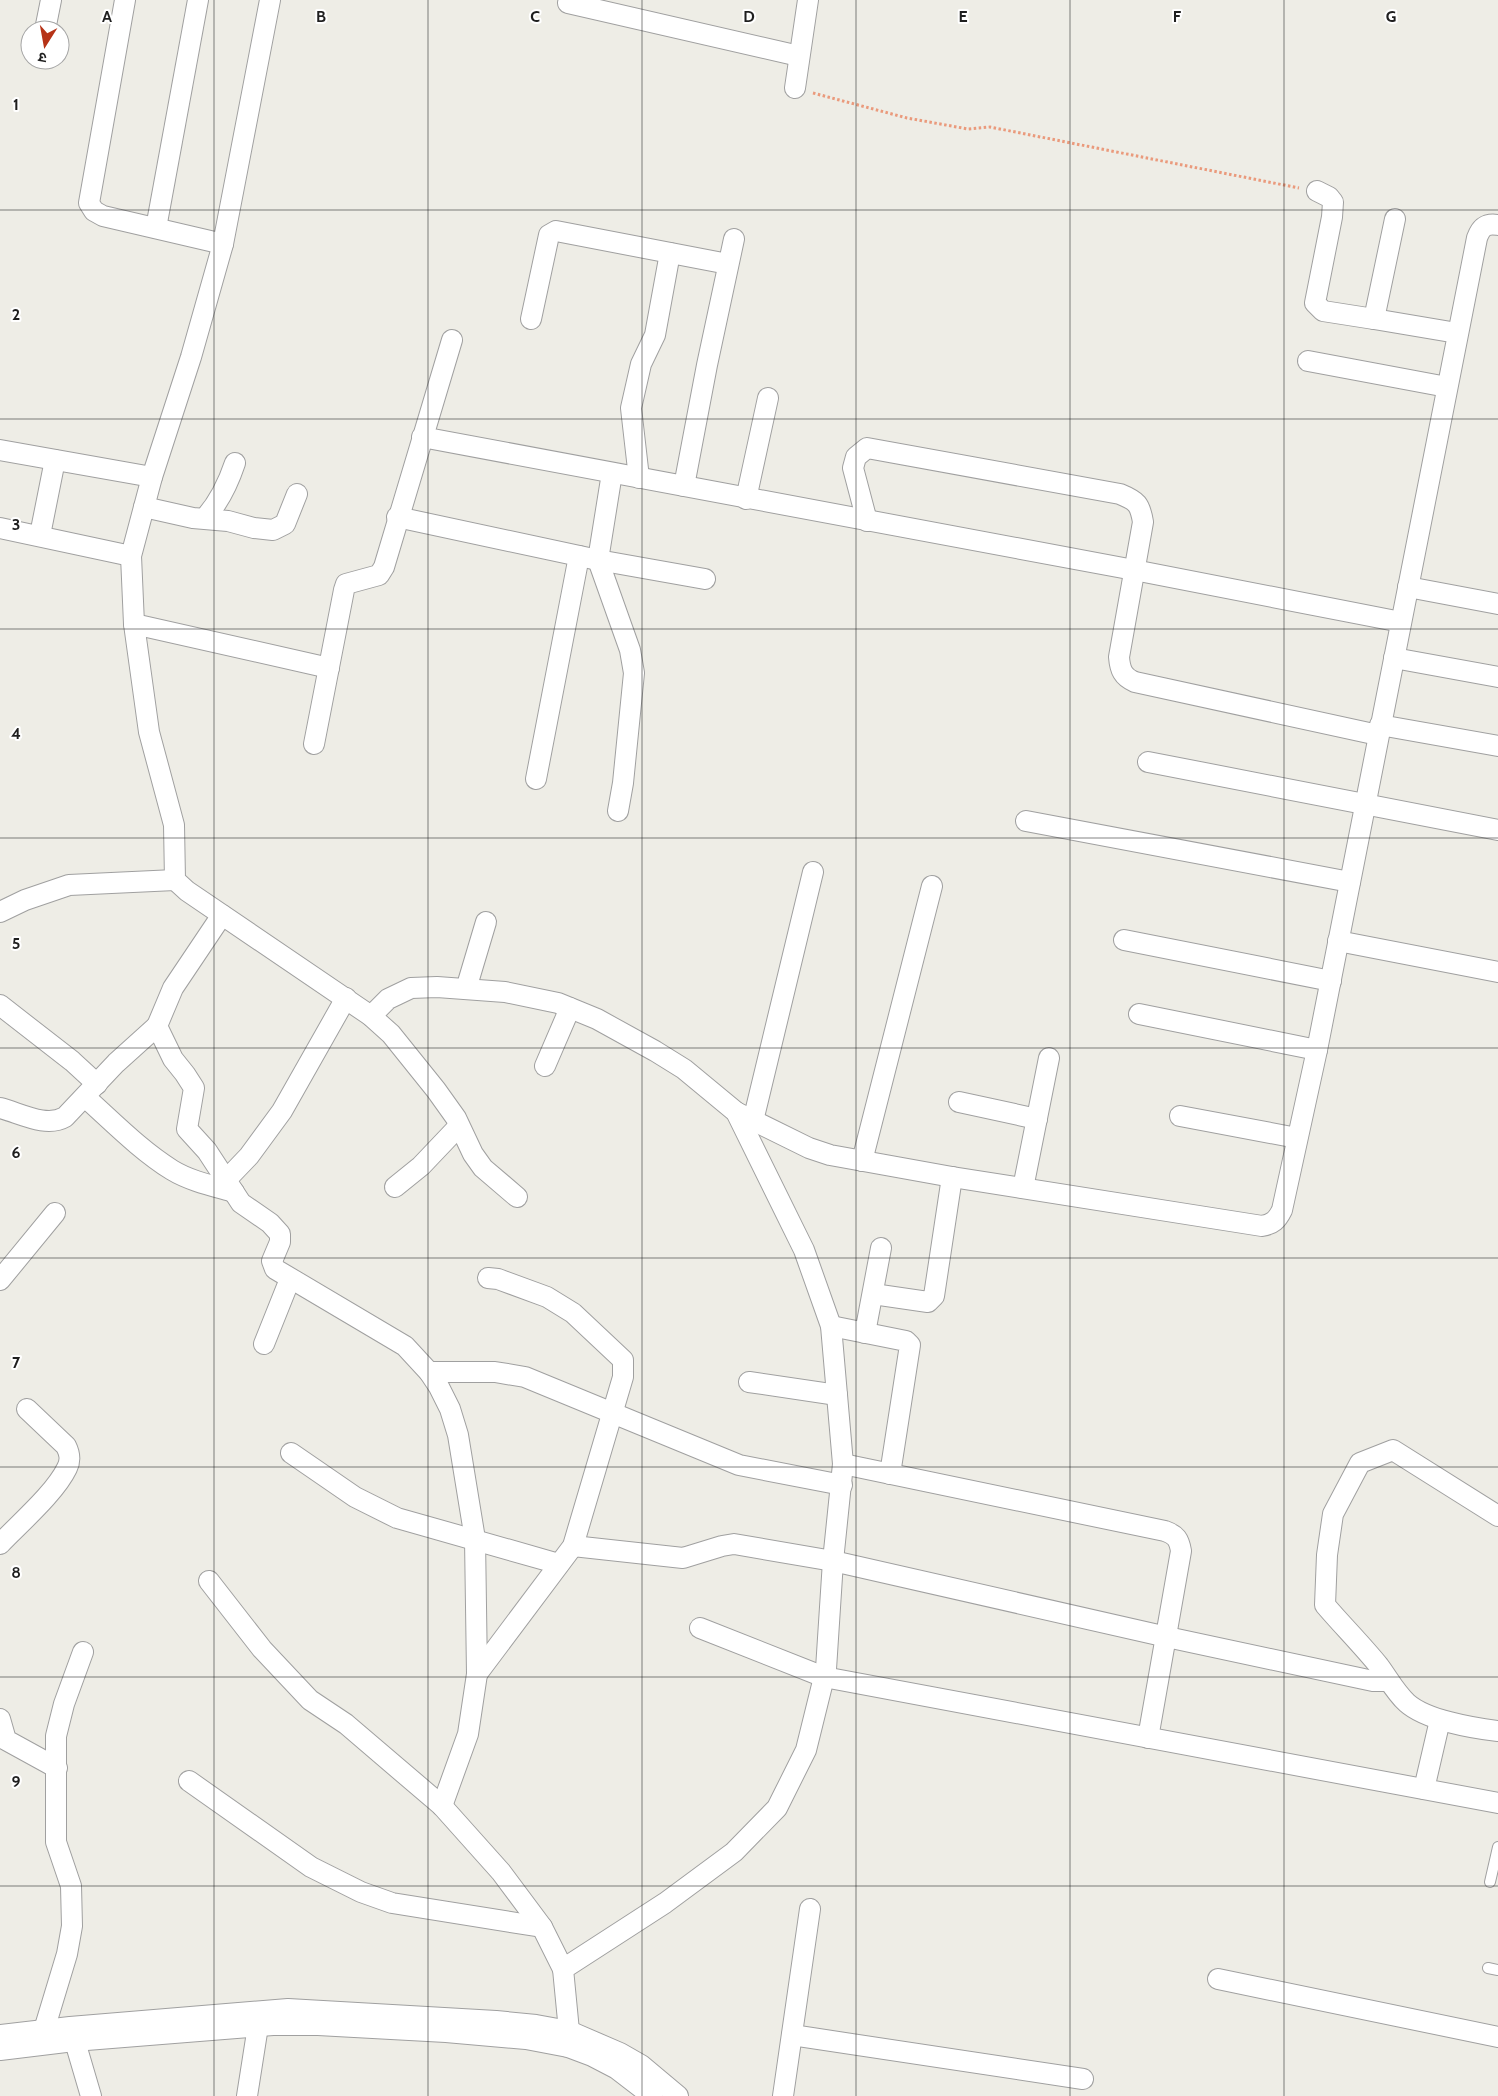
<svg xmlns="http://www.w3.org/2000/svg" width="1498" height="2096" viewBox="0 0 1498 2096" font-family="Cabin,'Noto Sans Devanagari',sans-serif">
<style>
.lines{fill:none;stroke-linecap:round;stroke-linejoin:round}
.lane-casing{stroke:#a0a0a0;stroke-width:12}
.street-casing{stroke:#a0a0a0;stroke-width:22}
.path{stroke:#ea9a7c;stroke-width:3;stroke-dasharray:2.5 2.5;stroke-linecap:butt}
.lane{stroke:#fff;stroke-width:10}
.street{stroke:#fff;stroke-width:20}
.grid{fill:none;stroke:#1f1f1f;stroke-width:1;stroke-opacity:0.55}
.grid-label{font-size:16px;text-anchor:middle;font-weight:bold;fill:#1f1f1f;stroke:#fff;stroke-width:4;stroke-linejoin:round;paint-order:stroke}
</style>
<rect width="100%" height="100%" fill="#eeede6"/>
<g class="lines">
<defs>
<g id="lane">
<path d="M 1490,1882 L 1498,1847"/>
<path d="M 1488,1968 L 1498,1970"/>
</g>
<g id="street">
<path d="M 125,0 L 89,203 L 94,211 L 103,216 L 223,244"/>
<path d="M 270,0 L 223,244 L 191,357 L 152,477 L 131,556 L 134,624 L 149,732 L 174,825 L 175,880 L 187,891 L 371,1016 L 391,1034 L 436,1090 L 456,1118 L 473,1154 L 483,1168 L 517,1197"/>
<path d="M 568,3 L 799,56"/>
<path d="M 45,30 L 51,0"/>
<path d="M 795,88 L 808,0"/>
<path d="M 1317,191 L 1329,197 L 1333,202 L 1332,217 L 1315,303 L 1323,311 L 1374,319"/>
<path d="M 1395,219 L 1374,319 L 1457,333"/>
<path d="M 156,228 L 198,0"/>
<path d="M 531,319 L 549,235 L 556,231 L 728,264"/>
<path d="M 1308,361 L 1447,387"/>
<path d="M 422,437 L 1134,570 L 1401,622"/>
<path d="M 0,450 L 152,477"/>
<path d="M 612,473 L 598,560 L 630,650 L 634,673 L 623,783 L 618,811"/>
<path d="M 639,478 L 631,408 L 641,364 L 655,335 L 670,253"/>
<path d="M 684,486 L 707,365 L 734,239"/>
<path d="M 746,499 L 768,398"/>
<path d="M 144,507 L 193,518 L 228,521 L 254,528 L 273,530 L 285,524 L 297,494"/>
<path d="M 397,517 L 598,560 L 705,579"/>
<path d="M 205,518 C 220,501 228,484 235,463"/>
<path d="M 867,521 L 853,468 L 856,457 L 867,448 L 1120,494 C 1137,501 1140,504 1143,522 L 1119,657 C 1120,670 1123,677 1135,682 L 1378,735"/>
<path d="M 0,528 L 131,556"/>
<path d="M 40,535 L 55,460"/>
<path d="M 1408,587 L 1498,604"/>
<path d="M 134,624 L 329,668"/>
<path d="M 1394,658 L 1498,677"/>
<path d="M 1380,725 L 1498,746"/>
<path d="M 314,744 L 344,590 L 346,584 L 379,575 L 384,567 L 452,340"/>
<path d="M 1148,762 L 1498,830"/>
<path d="M 536,779 L 579,556"/>
<path d="M 1026,821 L 1350,882"/>
<path d="M 0,912 L 25,900 L 69,885 L 175,880"/>
<path d="M 222,915 L 173,988 L 157,1026 L 173,1059 L 185,1074 L 194,1088 L 187,1129 L 207,1151 L 241,1203 L 270,1223 L 280,1234 L 280,1242 L 272,1261 L 275,1269 L 405,1346 L 429,1372 L 439,1387 L 450,1409 L 458,1435 L 475,1539 L 477,1674 L 468,1734 L 442,1806"/>
<path d="M 1124,940 L 1331,981"/>
<path d="M 1338,941 L 1498,972"/>
<path d="M 466,989 L 486,922"/>
<path d="M 0,1005 L 72,1061 L 97,1084"/>
<path d="M 1139,1014 L 1317,1050"/>
<path d="M 371,1016 L 388,999 L 411,988 L 437,987 L 505,992 L 558,1003 L 597,1019 L 655,1051 L 684,1069 L 736,1112 L 804,1250 L 831,1326 L 843,1464 L 833,1561 L 826,1669 L 806,1750 L 777,1808 L 734,1852 L 665,1903 L 563,1969 L 569,2031 L 568,2047"/>
<path d="M 545,1066 L 570,1008"/>
<path d="M 85,1097 C 113,1122 140,1150 172,1170 C 190,1181 213,1186 234,1192"/>
<path d="M 959,1102 L 1037,1119"/>
<path d="M 0,1108 C 20,1113 46,1128 65,1117 L 116,1063 L 157,1026"/>
<path d="M 736,1112 L 809,1148 L 830,1155 L 952,1177 L 1262,1226 C 1273,1224 1277,1220 1282,1210 L 1317,1050 L 1477,238 C 1481,227 1486,223 1498,225"/>
<path d="M 1180,1116 L 1297,1138"/>
<path d="M 753,1121 L 813,872"/>
<path d="M 862,1161 L 932,886"/>
<path d="M 226,1180 L 249,1156 L 282,1111 L 346,998"/>
<path d="M 395,1187 L 421,1166 L 459,1126"/>
<path d="M 1023,1188 L 1049,1058"/>
<path d="M 0,1280 L 55,1213"/>
<path d="M 873,1294 L 928,1302 L 934,1296 L 952,1177"/>
<path d="M 831,1326 L 906,1341 L 910,1345 L 890,1474"/>
<path d="M 865,1333 L 881,1248"/>
<path d="M 264,1344 L 290,1279"/>
<path d="M 429,1372 L 495,1372 L 525,1377 L 739,1465 L 842,1485"/>
<path d="M 749,1382 L 837,1395"/>
<path d="M 291,1453 L 355,1497 L 397,1518 L 559,1564"/>
<path d="M 843,1464 L 1165,1531 C 1176,1535 1179,1539 1181,1551 L 1148,1738"/>
<path d="M 1498,1516 L 1393,1450 L 1360,1463 L 1333,1514 L 1327,1555 L 1325,1605 C 1342,1625 1362,1645 1379,1666 C 1388,1678 1395,1692 1407,1703 C 1426,1720 1472,1728 1498,1731"/>
<path d="M 0,1544 C 20,1523 55,1493 67,1468 C 71,1460 70,1454 66,1446 L 27,1409"/>
<path d="M 573,1546 L 683,1558 L 722,1546 L 734,1544 L 833,1561 L 1167,1637 L 1373,1681 L 1387,1681"/>
<path d="M 209,1581 L 262,1649 L 310,1700 L 346,1724 L 442,1806 L 501,1872 L 542,1927 L 563,1969"/>
<path d="M 700,1628 L 824,1677 L 1498,1803"/>
<path d="M 477,1674 L 573,1546 L 623,1377 L 623,1360 L 573,1313 L 547,1297 L 498,1279 L 488,1278"/>
<path d="M 0,1719 L 6,1740 L 57,1768"/>
<path d="M 189,1781 L 311,1867 L 361,1892 L 392,1903 L 542,1927"/>
<path d="M 1424,1789 L 1440,1720"/>
<path d="M 1218,1979 L 1498,2037"/>
<path d="M 71,2028 L 91,2096"/>
<path d="M 44,2030 L 67,1954 L 72,1926 L 71,1886 L 56,1842 L 56,1736 L 64,1704 L 83,1652"/>
<path d="M 0,2035 L 70,2027 L 288,2009 L 496,2021 L 536,2025 L 569,2031 L 620,2053 L 641,2065 L 678,2096"/>
<path d="M 792,2035 L 1083,2079"/>
<path d="M 0,2050 L 74,2041 L 273,2025 L 318,2025 L 446,2032 L 526,2039 L 568,2047 L 592,2056 L 617,2069 L 652,2096"/>
<path d="M 247,2096 L 258,2026"/>
<path d="M 783,2096 L 810,1909"/>
</g>
</defs>
<!-- lane casing -->
<use href="#lane" class="lane-casing"/>
<!-- street casing -->
<use href="#street" class="street-casing"/>
<!-- path -->
<path class="path" d="M 813,93 L 907,118 L 968,129 L 990,127 L 1299,188"/>
<!-- lane -->
<use href="#lane" class="lane"/>
<!-- street -->
<use href="#street" class="street"/>
</g>
<!-- grid -->
<path class="grid" d="M 214,0 L 214,2096M 428,0 L 428,2096M 642,0 L 642,2096M 856,0 L 856,2096M 1070,0 L 1070,2096M 1284,0 L 1284,2096M 0,210 L 1498,210M 0,419 L 1498,419M 0,629 L 1498,629M 0,838 L 1498,838M 0,1048 L 1498,1048M 0,1258 L 1498,1258M 0,1467 L 1498,1467M 0,1677 L 1498,1677M 0,1886 L 1498,1886"/>
<g class="grid-label">
<text x="107" y="22">A</text>
<text x="321" y="22">B</text>
<text x="535" y="22">C</text>
<text x="749" y="22">D</text>
<text x="963" y="22">E</text>
<text x="1177" y="22">F</text>
<text x="1391" y="22">G</text>
<text x="16" y="110">1</text>
<text x="16" y="320">2</text>
<text x="16" y="530">3</text>
<text x="16" y="739">4</text>
<text x="16" y="949">5</text>
<text x="16" y="1158">6</text>
<text x="16" y="1368">7</text>
<text x="16" y="1578">8</text>
<text x="16" y="1787">9</text>
</g>
<!-- north arrow -->
<g transform="translate(45 45) rotate(191)"><circle r="24" fill="#ffffff" stroke="#a5a5a5"/>
<path d="M0-4L9 19L0 12L-9 19Z" fill="#b63317"/>
<text y="-8" font-size="14" font-weight="bold" text-anchor="middle" fill="#1f1f1f">उ</text>
</g>
</svg>
